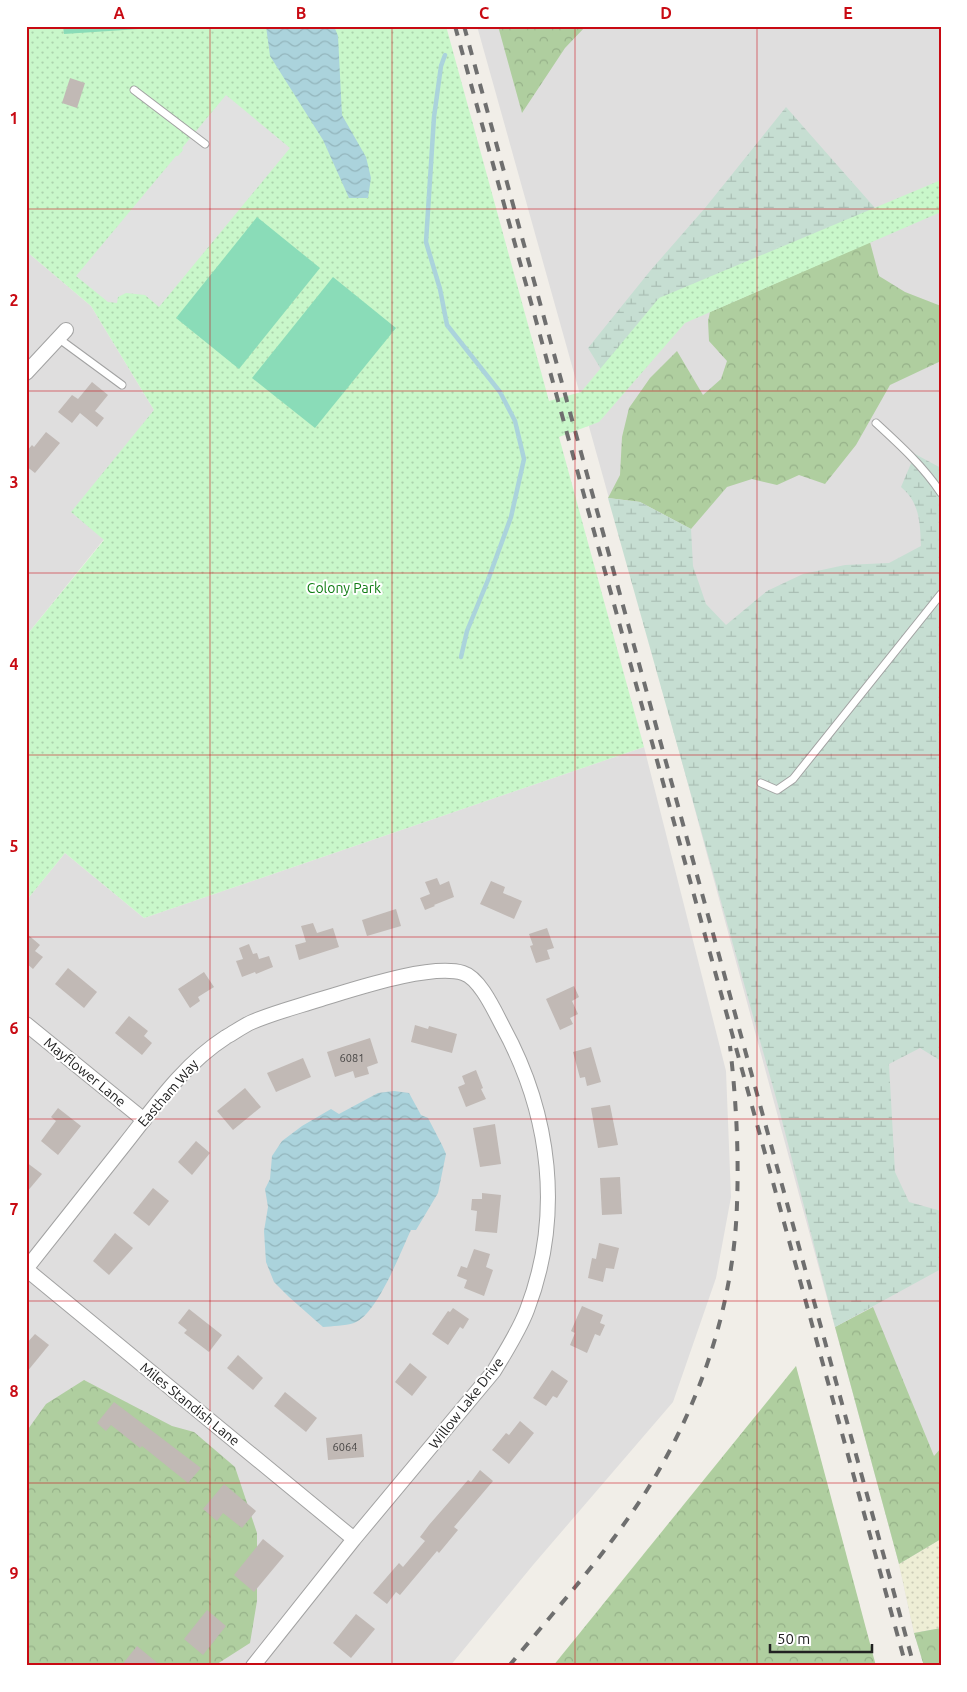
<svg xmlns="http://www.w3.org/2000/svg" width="967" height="1692" viewBox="0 0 967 1692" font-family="Ubuntu,sans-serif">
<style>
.residential{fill:#dfdede}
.farmland{fill:url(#farmland-dots)}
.forest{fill:url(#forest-crowns)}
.wetland{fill:url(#wetland-marsh)}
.park{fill:url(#park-dots)}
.pitch{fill:#8adcb8}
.parking{fill:#e1e1e1}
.water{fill:url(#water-waves)}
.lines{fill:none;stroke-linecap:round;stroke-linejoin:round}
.stream{stroke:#abd3dc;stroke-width:4.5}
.building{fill:#c1b9b5}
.service-casing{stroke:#a2a2a2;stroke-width:9}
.minor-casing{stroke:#a2a2a2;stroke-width:16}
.service{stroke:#fff;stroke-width:7}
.minor{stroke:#fff;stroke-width:14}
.rail{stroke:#6f6f6f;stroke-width:4;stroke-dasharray:10 10;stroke-linecap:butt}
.grid{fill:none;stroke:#c80a13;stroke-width:1;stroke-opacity:0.55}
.labels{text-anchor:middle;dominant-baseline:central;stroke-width:4;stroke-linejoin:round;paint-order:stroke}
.number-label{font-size:11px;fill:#494746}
.park-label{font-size:14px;fill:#117d15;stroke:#fff}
.street-label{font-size:14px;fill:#212121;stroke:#fff}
.neatline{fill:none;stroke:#c80a13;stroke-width:2}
.grid-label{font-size:16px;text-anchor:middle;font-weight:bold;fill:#c80a13}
</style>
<defs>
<pattern id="farmland-dots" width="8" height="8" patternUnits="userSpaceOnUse" patternTransform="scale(1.25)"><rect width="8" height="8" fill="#eeeed5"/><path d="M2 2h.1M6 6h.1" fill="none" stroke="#ccccb7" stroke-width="1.8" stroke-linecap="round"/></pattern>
<pattern id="forest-crowns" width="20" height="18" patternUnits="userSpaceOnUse" patternTransform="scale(1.25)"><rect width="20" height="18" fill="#afce9f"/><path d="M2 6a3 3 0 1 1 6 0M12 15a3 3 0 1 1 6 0" fill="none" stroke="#96b189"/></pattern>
<pattern id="wetland-marsh" width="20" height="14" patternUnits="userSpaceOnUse" patternTransform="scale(1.25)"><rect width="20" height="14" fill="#c6ded2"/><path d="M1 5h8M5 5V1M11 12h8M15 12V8" fill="none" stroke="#aabeb4"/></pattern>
<pattern id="park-dots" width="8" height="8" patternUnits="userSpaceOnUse" patternTransform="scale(1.25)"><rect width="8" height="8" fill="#c9f7ca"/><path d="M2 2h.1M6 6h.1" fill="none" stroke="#acd3ad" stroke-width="1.8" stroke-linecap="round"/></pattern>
<pattern id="water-waves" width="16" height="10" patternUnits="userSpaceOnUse" patternTransform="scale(1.25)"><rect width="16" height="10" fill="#abd3dc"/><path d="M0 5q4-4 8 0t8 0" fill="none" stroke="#93b5bc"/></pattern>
</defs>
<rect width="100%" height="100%" fill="#f1eee8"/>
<!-- residential -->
<g class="residential">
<path d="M 477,26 L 941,26 L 941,1666 L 924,1666 L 914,1633 L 899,1564 L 659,677 Z"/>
<path d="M 26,251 L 91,306 L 154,410 L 104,539 L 26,636 Z"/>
<path d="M 644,747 L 726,1071 L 731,1197 L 716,1278 L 673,1402 L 533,1565 L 450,1666 L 26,1666 L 26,901 L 65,853 L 144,918 Z"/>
</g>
<!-- farmland -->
<path class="farmland" d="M 941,1539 L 941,1628 L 914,1633 L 899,1564 Z"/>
<!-- forest -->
<g class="forest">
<path d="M 498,26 L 586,26 L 565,48 L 522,113 Z"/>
<path d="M 870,242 L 879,276 L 905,292 L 941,306 L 941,361 L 890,385 L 856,445 L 825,484 L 799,475 L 777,485 L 752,479 L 727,487 L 691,529 L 640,502 L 608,498 L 620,475 L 622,437 L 629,408 L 650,378 L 677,351 L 703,395 L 721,379 L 727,361 L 709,341 L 708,321 L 710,312 Z"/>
<path d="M 873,1307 L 934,1456 L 941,1448 L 941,1539 L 899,1564 L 835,1327 Z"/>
<path d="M 796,1366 L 876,1666 L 553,1666 Z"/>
<path d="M 84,1380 L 172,1426 L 194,1432 L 235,1467 L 257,1533 L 257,1601 L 250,1643 L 214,1666 L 26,1666 L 26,1432 L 46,1404 Z"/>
<path d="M 941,1628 L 941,1666 L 924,1666 L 914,1633 Z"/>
</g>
<!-- wetland -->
<g class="wetland">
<path d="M 786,107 L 875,208 L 874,216 L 674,305 L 607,379 L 588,348 L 650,271 L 705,208 Z"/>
<path d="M 915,454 L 941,468 L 941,1061 L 920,1048 L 889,1064 L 895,1172 L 909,1202 L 941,1211 L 941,1269 L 835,1327 L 778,1105 L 608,498 L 640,502 L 691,529 L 693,566 L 706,604 L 726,625 L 767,591 L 803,574 L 845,565 L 889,563 L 921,546 C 920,523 920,503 901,487 Z"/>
</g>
<!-- park -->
<path class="park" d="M 26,26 L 446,26 L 549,401 L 581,392 L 659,298 L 941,180 L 941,212 L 685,323 L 599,422 L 559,437 L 644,747 L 144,918 L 65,853 L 26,901 L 26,636 L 104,540 L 71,512 L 154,410 L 91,306 L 26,251 Z"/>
<!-- pitch -->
<g class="pitch">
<path d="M 63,26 L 184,26 L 64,34 Z"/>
<path d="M 257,217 L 320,268 L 239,369 L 176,318 Z"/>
<path d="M 333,277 L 396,328 L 315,428 L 252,378 Z"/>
</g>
<!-- parking -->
<path class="parking" d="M 226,95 L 290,148 L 159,307 L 145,295 L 126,293 L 118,297 L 117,303 L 108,302 L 76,276 L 176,156 L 178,156 L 183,150 L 182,148 Z"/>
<!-- water -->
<g class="water">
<path d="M 266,26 L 334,26 L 338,36 L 342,115 L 366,157 L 371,178 L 368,198 L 349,198 L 323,140 L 270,56 Z"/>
<path d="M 394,1091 L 409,1093 L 421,1115 L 428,1118 L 442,1145 L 446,1154 L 438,1193 L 416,1230 L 411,1230 C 400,1253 377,1315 354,1323 C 345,1326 332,1326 323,1327 L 289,1297 L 274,1282 L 266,1262 L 264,1231 L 268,1207 L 265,1189 L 270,1179 L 272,1156 L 282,1141 L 302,1126 L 331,1109 L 339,1114 L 378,1093 Z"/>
</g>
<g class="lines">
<!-- stream -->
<path class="stream" d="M 445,55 L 441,66 L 434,117 L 426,242 L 440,289 L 447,325 L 500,392 L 515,421 L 524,459 L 511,517 L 488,580 L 467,631 L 461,657"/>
</g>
<!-- building -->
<g class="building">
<path d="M 70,78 L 85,83 L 77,108 L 62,103 Z"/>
<path d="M 92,382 L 108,395 L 95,411 L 104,418 L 97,427 L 80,413 L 72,423 L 58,412 L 72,395 L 78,399 Z"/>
<path d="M 46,432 L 60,443 L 35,473 L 26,466 L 26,452 L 32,445 L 34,447 Z"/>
<path d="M 437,878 L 440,885 L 449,881 L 454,897 L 434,905 L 435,906 L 425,910 L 420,898 L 430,894 L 425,882 Z"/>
<path d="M 491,881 L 505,887 L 503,893 L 522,901 L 514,919 L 480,904 Z"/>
<path d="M 396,909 L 401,926 L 367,936 L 362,920 Z"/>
<path d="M 313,923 L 317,933 L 333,928 L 339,947 L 299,960 L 295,945 L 306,942 L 301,926 Z"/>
<path d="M 547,928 L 554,948 L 547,950 L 550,959 L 536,963 L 530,946 L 533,945 L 529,934 Z"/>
<path d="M 26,933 L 40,945 L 35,951 L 43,957 L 33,969 L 26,963 Z"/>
<path d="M 249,944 L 253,954 L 257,953 L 259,959 L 269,956 L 273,967 L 256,974 L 255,972 L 242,977 L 236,961 L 243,959 L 239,948 Z"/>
<path d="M 68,968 L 97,992 L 84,1008 L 55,984 Z"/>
<path d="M 204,972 L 214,987 L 198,997 L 200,1001 L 190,1008 L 178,989 Z"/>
<path d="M 574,986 L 579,997 L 572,1001 L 578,1014 L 570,1018 L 573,1024 L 560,1030 L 546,999 Z"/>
<path d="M 129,1016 L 148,1031 L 144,1036 L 152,1043 L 142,1055 L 115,1033 Z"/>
<path d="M 415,1025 L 428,1029 L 429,1026 L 457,1034 L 452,1053 L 411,1042 Z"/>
<path d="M 370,1038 L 378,1063 L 367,1067 L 369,1074 L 355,1078 L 353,1071 L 335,1077 L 327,1052 Z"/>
<path d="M 591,1047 L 601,1082 L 587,1086 L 585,1077 L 580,1078 L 573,1052 Z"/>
<path d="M 303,1058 L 311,1077 L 276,1092 L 267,1073 Z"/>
<path d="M 476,1070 L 483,1088 L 481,1089 L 486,1099 L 466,1107 L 458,1087 L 465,1084 L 462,1076 Z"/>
<path d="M 245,1088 L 261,1107 L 233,1130 L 217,1111 Z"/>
<path d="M 610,1105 L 618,1145 L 598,1148 L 591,1108 Z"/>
<path d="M 58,1108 L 81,1126 L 58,1155 L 41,1141 L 56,1121 L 51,1117 Z"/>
<path d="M 495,1124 L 501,1164 L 480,1167 L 473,1128 Z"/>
<path d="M 196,1141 L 210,1153 L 192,1175 L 178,1162 Z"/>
<path d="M 26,1162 L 42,1174 L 26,1193 Z"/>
<path d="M 620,1177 L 622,1214 L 602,1215 L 600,1178 Z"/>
<path d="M 153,1188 L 169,1201 L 149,1226 L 133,1213 Z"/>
<path d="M 482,1193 L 501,1195 L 497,1233 L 475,1231 L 477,1211 L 471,1210 L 472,1199 L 482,1199 Z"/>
<path d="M 115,1233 L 133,1248 L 109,1275 L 93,1261 Z"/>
<path d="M 599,1243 L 619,1248 L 614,1269 L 606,1268 L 603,1282 L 588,1278 L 592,1258 L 596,1259 Z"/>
<path d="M 474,1249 L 490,1254 L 486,1267 L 493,1270 L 484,1296 L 464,1288 L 467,1280 L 457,1276 L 461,1266 L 467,1268 Z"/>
<path d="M 582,1306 L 603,1315 L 600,1323 L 605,1325 L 600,1336 L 595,1334 L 587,1353 L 570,1345 L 575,1333 L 571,1331 Z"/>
<path d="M 453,1308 L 469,1319 L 463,1329 L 460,1327 L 448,1345 L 432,1334 L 448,1311 L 450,1312 Z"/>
<path d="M 189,1309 L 222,1335 L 209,1352 L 184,1333 L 187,1330 L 178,1323 Z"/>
<path d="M 35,1334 L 49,1345 L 26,1373 L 26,1344 Z"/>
<path d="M 238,1355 L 263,1378 L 253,1390 L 227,1368 Z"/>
<path d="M 410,1363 L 427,1377 L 412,1396 L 395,1382 Z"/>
<path d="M 552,1370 L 568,1381 L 557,1398 L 553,1396 L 546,1406 L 533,1398 Z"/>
<path d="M 285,1392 L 317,1418 L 306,1432 L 274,1406 Z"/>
<path d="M 114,1402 L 201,1468 L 188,1483 L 142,1446 L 140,1448 L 111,1425 L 106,1431 L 97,1423 Z"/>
<path d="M 520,1421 L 534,1433 L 509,1464 L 492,1450 L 506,1433 L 509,1435 Z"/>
<path d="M 362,1434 L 364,1457 L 328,1460 L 326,1438 Z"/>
<path d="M 480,1470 L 493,1481 L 454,1527 L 458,1530 L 439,1553 L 437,1551 L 400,1595 L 396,1592 L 387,1604 L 373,1593 L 399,1563 L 403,1567 L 425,1541 L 420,1537 L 429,1525 L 468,1480 L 471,1482 Z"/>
<path d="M 224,1484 L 256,1511 L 242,1528 L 223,1513 L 217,1521 L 203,1509 Z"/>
<path d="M 263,1539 L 284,1556 L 254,1592 L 234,1575 Z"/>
<path d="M 207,1610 L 226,1626 L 203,1655 L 184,1639 Z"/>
<path d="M 356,1614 L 375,1629 L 351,1658 L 333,1643 Z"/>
<path d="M 137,1646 L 161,1666 L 121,1666 Z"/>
</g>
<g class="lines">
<defs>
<g id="service">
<path d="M 134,90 L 205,144"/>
<path d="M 58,338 L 122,385"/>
<path d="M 876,423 C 900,445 923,466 941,493"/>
<path d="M 761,783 L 777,790 L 793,779 L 941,594"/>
</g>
<g id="minor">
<path d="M 26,373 L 66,330"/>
<path d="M 26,1024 L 144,1120"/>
<path d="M 253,1666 L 354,1539 L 494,1371 C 506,1351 519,1331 527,1310 C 563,1216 551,1115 503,1027 C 495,1012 480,978 463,973 C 430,963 352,990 318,1000 C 296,1007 273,1013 252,1022 C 243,1026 235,1032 226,1037 C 184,1064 155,1106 125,1144 C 92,1186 59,1227 26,1269 L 354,1539"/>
</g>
</defs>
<!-- service casing -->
<use href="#service" class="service-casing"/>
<!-- minor casing -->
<use href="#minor" class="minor-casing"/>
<!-- service -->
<use href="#service" class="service"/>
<!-- minor -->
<use href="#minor" class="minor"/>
<!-- rail -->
<g class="rail">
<path d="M 455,26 L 906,1666"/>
<path d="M 464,26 L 914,1666"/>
<path d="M 509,1666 C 557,1608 607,1553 647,1490 C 700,1406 734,1304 737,1204 C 739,1152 736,1098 730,1046"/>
</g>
</g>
<!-- grid -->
<path class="grid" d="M 210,26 L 210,1666M 392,26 L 392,1666M 575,26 L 575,1666M 757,26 L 757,1666M 26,209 L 941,209M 26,391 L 941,391M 26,573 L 941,573M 26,755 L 941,755M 26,937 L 941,937M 26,1119 L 941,1119M 26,1301 L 941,1301M 26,1483 L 941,1483"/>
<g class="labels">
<!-- number labels -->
<g class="number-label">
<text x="352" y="1058">6081</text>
<text x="345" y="1447">6064</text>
</g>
<!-- park labels -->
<g class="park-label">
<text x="344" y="588">Colony Park</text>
</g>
<!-- street labels -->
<g class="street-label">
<text transform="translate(85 1072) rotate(39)">Mayflower Lane</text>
<text transform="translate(168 1093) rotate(-49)">Eastham Way</text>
<text transform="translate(466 1403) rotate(-52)">Willow Lake Drive</text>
<text transform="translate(190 1404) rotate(39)">Miles Standish Lane</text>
</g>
</g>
<!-- border -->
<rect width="967" height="1692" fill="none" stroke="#ffffff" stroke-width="55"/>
<!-- scale -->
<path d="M770 1644v8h102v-8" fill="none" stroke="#212121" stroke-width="2.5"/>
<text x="777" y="1644" font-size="15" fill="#212121" stroke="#ffffff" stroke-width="4" paint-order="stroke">50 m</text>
<rect x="28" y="28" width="912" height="1636" class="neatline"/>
<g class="grid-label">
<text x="119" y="19">A</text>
<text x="301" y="19">B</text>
<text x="484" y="19">C</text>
<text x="666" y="19">D</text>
<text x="848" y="19">E</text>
<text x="14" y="124">1</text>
<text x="14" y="306">2</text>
<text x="14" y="488">3</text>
<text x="14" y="670">4</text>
<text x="14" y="852">5</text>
<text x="14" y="1034">6</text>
<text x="14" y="1215">7</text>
<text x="14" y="1397">8</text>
<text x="14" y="1579">9</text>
</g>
</svg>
